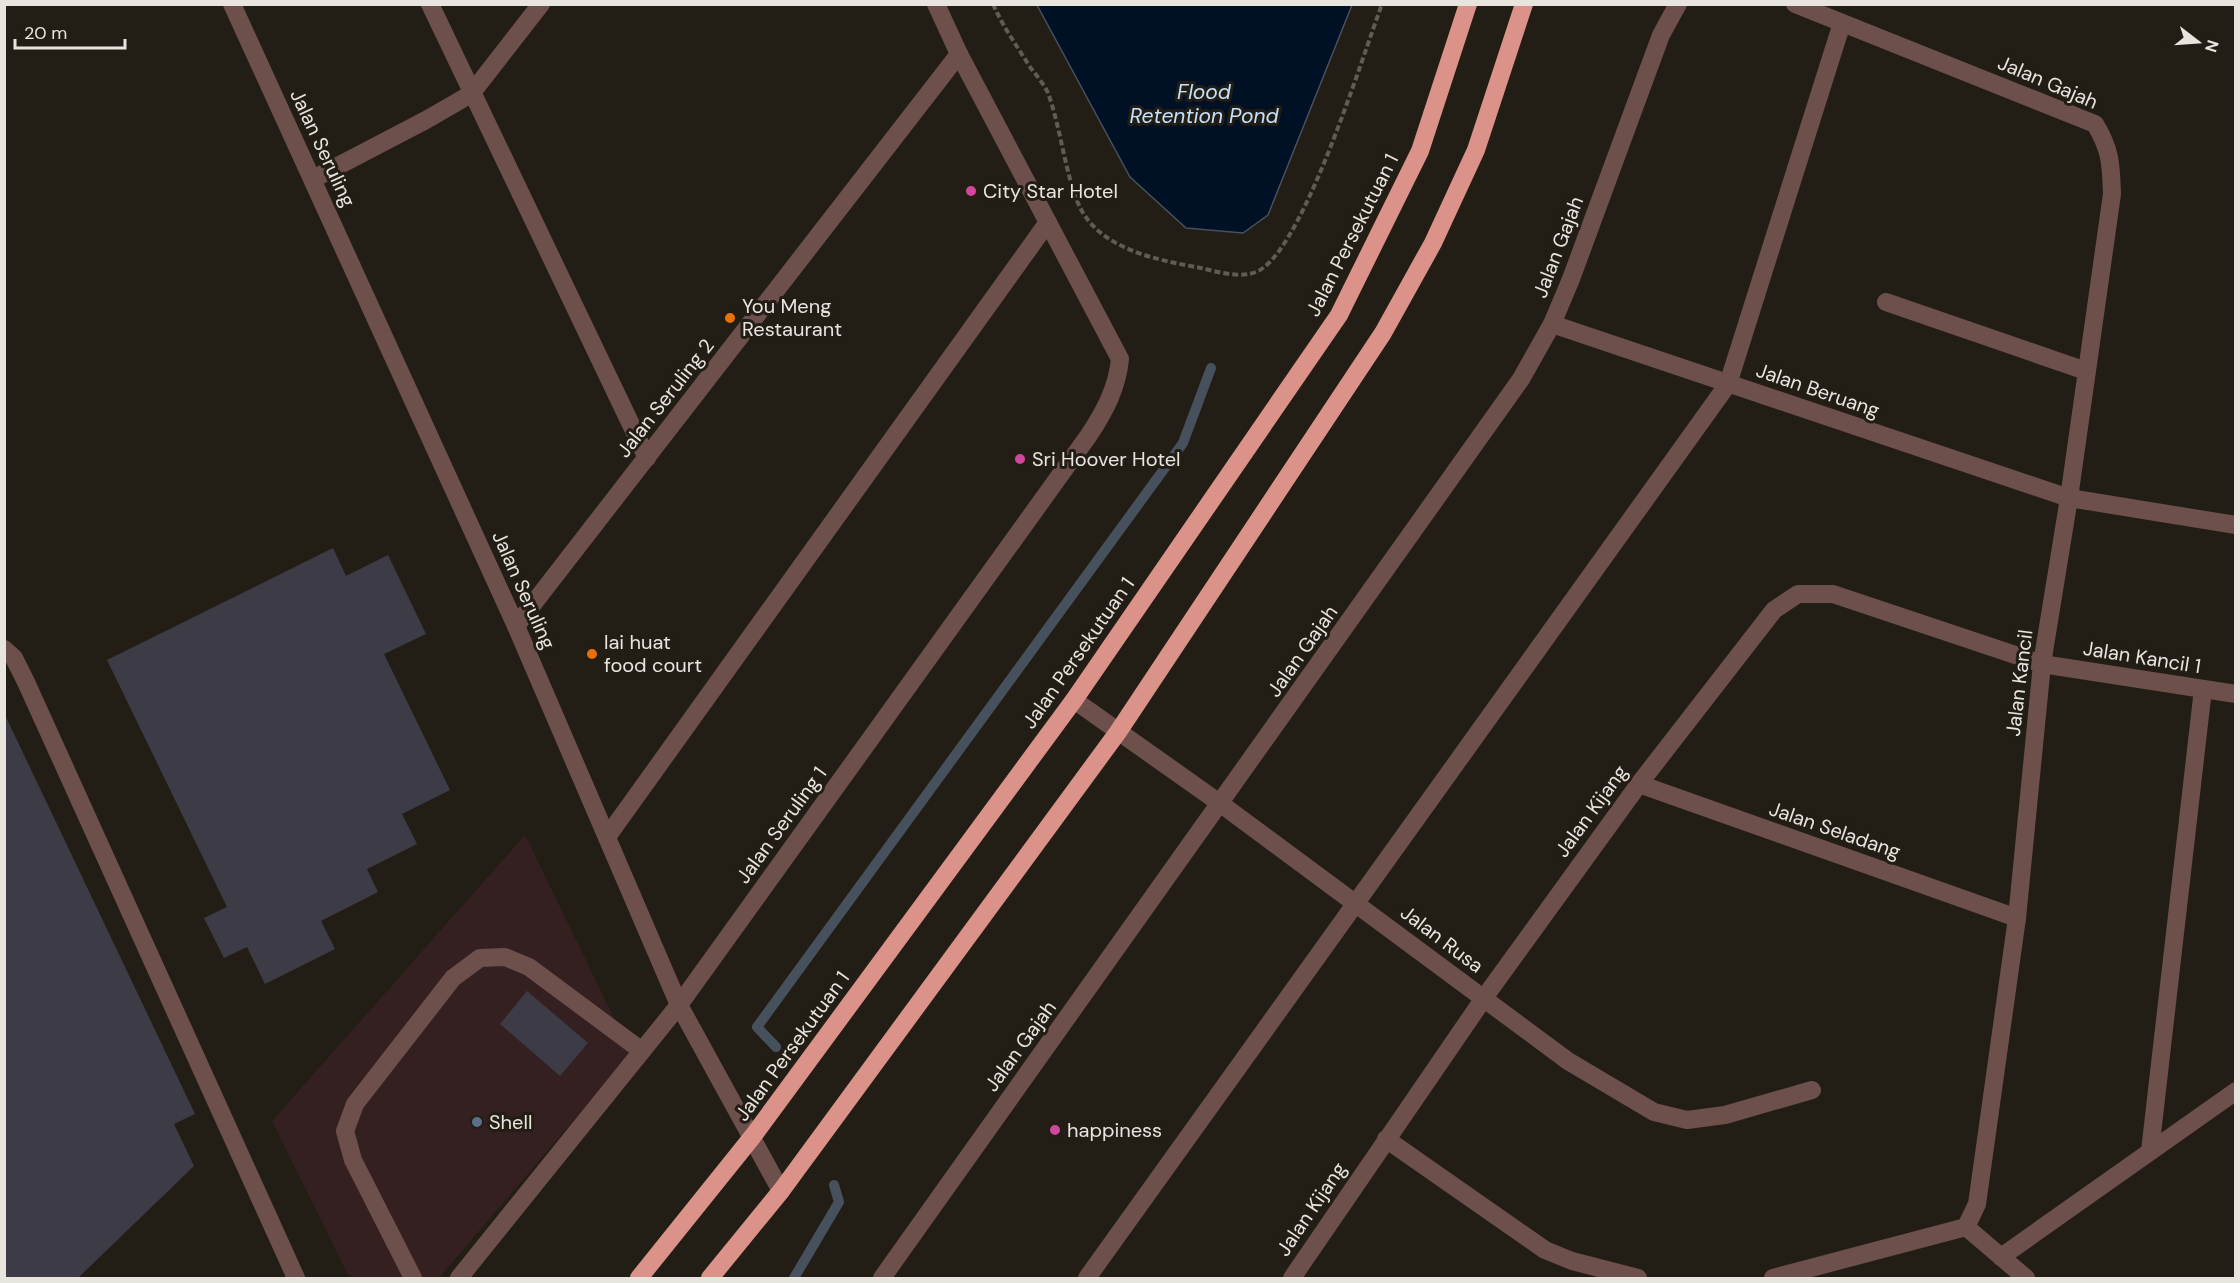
<svg xmlns="http://www.w3.org/2000/svg" width="2240" height="1283" viewBox="0 0 2240 1283" font-family="'DM Sans',sans-serif">
<style>
.commercial{fill:#342020}
.water{fill:#001126;stroke:#46515d;stroke-width:1.5}
.lines{fill:none;stroke-linecap:round;stroke-linejoin:round}
.stream{stroke:#46515d;stroke-width:10}
.building{fill:#3d3b46}
.path{stroke:#605b53;stroke-width:4;stroke-dasharray:6 3;stroke-linecap:butt}
.minor{stroke:#6d504c;stroke-width:18}
.highway{stroke:#db9289;stroke-width:18}
.hotel-dot{fill:#d1479c;stroke:#231e15;stroke-width:2}
.food-dot{fill:#e8710a;stroke:#231e15;stroke-width:2}
.service-dot{fill:#5c6f8a;stroke:#231e15;stroke-width:2}
.labels{text-anchor:middle;dominant-baseline:central;stroke-width:6;stroke-linejoin:round;paint-order:stroke}
.street-label{font-size:20px;fill:#e8e5de;stroke:#231e15}
.poi-label{font-size:20px;fill:#e8e5de;stroke:#231e15;text-anchor:start}
.water-label{font-size:21px;font-style:italic;fill:#c5e1fc;stroke:#231e15}
</style>
<rect width="100%" height="100%" fill="#231e15"/>
<!-- commercial -->
<path class="commercial" d="M 525,835 L 631,1053 L 439,1278 L 355,1278 L 347,1273 L 272,1121 Z"/>
<!-- water -->
<path class="water" d="M 1037,5 L 1352,5 L 1268,215 L 1243,233 L 1186,228 L 1130,177 Z"/>
<g class="lines">
<!-- stream -->
<g class="stream">
<path d="M 776,1047 L 757,1027 L 1183,443 L 1211,368"/>
<path d="M 794,1278 L 839,1202 L 834,1185"/>
</g>
</g>
<!-- building -->
<g class="building">
<path d="M 333,548 L 346,576 L 388,555 L 426,634 L 384,654 L 450,790 L 402,814 L 417,844 L 367,869 L 378,892 L 321,921 L 335,949 L 265,984 L 247,947 L 224,958 L 204,918 L 227,907 L 107,660 Z"/>
<path d="M 4,713 L 195,1114 L 174,1124 L 194,1166 L 78,1278 L 4,1278 Z"/>
<path d="M 527,991 L 588,1043 L 560,1076 L 500,1024 Z"/>
</g>
<g class="lines">
<!-- path -->
<path class="path" d="M 993,4 C 1003,27 1017,46 1030,67 C 1036,75 1044,84 1048,93 C 1061,129 1064,168 1078,203 C 1097,249 1157,260 1201,268 C 1219,272 1246,281 1263,268 C 1307,236 1361,61 1382,4"/>
<!-- minor -->
<g class="minor">
<path d="M 232,4 L 516,626 L 679,1005 L 781,1191"/>
<path d="M 430,4 L 647,458"/>
<path d="M 1795,4 L 2095,124 C 2111,150 2111,165 2112,194 L 2069,498 L 2042,664 L 2017,918 L 1977,1204 L 1966,1227"/>
<path d="M 313,179 L 426,120 L 471,94 L 541,4"/>
<path d="M 1886,302 L 2086,371"/>
<path d="M 1552,324 L 2069,498 L 2236,525"/>
<path d="M 516,626 L 959,54"/>
<path d="M 4,649 L 14,658 L 26,682 L 296,1278"/>
<path d="M 1074,700 L 1221,804 L 1568,1061 L 1654,1112 L 1687,1120 L 1725,1115 L 1812,1090"/>
<path d="M 1639,784 L 2017,918"/>
<path d="M 607,837 L 1048,222"/>
<path d="M 1386,1139 L 1545,1250 L 1572,1261 L 1638,1278"/>
<path d="M 2150,1151 L 2203,689"/>
<path d="M 1966,1227 L 2026,1278"/>
<path d="M 2001,1257 L 2236,1091"/>
<path d="M 413,1278 L 353,1160 L 345,1131 L 355,1104 L 453,978 L 480,958 L 505,957 L 529,967 L 642,1051"/>
<path d="M 459,1278 L 679,1005 L 1089,435 C 1105,411 1117,388 1120,359 L 959,54 L 936,4"/>
<path d="M 882,1278 L 1521,379 L 1552,324 L 1571,279 L 1661,35 L 1678,4"/>
<path d="M 1087,1278 L 1728,384 L 1842,23"/>
<path d="M 1292,1278 L 1484,998 L 1639,784 L 1774,610 L 1798,594 L 1833,594 L 2042,664 L 2236,694"/>
<path d="M 1773,1278 L 1966,1227"/>
</g>
<!-- highway -->
<g class="highway">
<path d="M 639,1278 L 753,1136 L 1074,700 L 1339,315 L 1420,151 L 1468,4"/>
<path d="M 710,1278 L 781,1191 L 1118,732 L 1383,333 L 1433,243 L 1476,150 L 1524,4"/>
</g>
</g>
<!-- markers -->
<g class="hotel-dot">
<circle cx="971" cy="191" r="6"/>
<circle cx="1020" cy="459" r="6"/>
<circle cx="1055" cy="1130" r="6"/>
</g>
<g class="food-dot">
<circle cx="730" cy="318" r="6"/>
<circle cx="592" cy="654" r="6"/>
</g>
<circle class="service-dot" cx="477" cy="1122" r="6"/>
<g class="labels">
<!-- street labels -->
<g class="street-label">
<text transform="translate(2048 82) rotate(23)">Jalan Gajah</text>
<text transform="translate(323 148) rotate(65)">Jalan Seruling</text>
<text transform="translate(1352 235) rotate(-63)">Jalan Persekutuan 1</text>
<text transform="translate(1558 247) rotate(-69)">Jalan Gajah</text>
<text transform="translate(1818 390) rotate(19)">Jalan Beruang</text>
<text transform="translate(665 398) rotate(-52)">Jalan Seruling 2</text>
<text transform="translate(524 590) rotate(66)">Jalan Seruling</text>
<text transform="translate(1302 651) rotate(-55)">Jalan Gajah</text>
<text transform="translate(1078 653) rotate(-55)">Jalan Persekutuan 1</text>
<text transform="translate(2142 657) rotate(9)">Jalan Kancil 1</text>
<text transform="translate(2019 683) rotate(-83)">Jalan Kancil</text>
<text transform="translate(1591 811) rotate(-54)">Jalan Kijang</text>
<text transform="translate(781 825) rotate(-54)">Jalan Seruling 1</text>
<text transform="translate(1835 830) rotate(19)">Jalan Seladang</text>
<text transform="translate(1442 939) rotate(37)">Jalan Rusa</text>
<text transform="translate(792 1046) rotate(-54)">Jalan Persekutuan 1</text>
<text transform="translate(1020 1046) rotate(-54)">Jalan Gajah</text>
<text transform="translate(1311 1209) rotate(-56)">Jalan Kijang</text>
</g>
<!-- poi labels -->
<g class="poi-label">
<text x="983" y="191">City Star Hotel</text>
<text x="742" y="306">You Meng<tspan x="742" dy="23">Restaurant</tspan></text>
<text x="1032" y="459">Sri Hoover Hotel</text>
<text x="604" y="642">lai huat<tspan x="604" dy="23">food court</tspan></text>
<text x="489" y="1122">Shell</text>
<text x="1067" y="1130">happiness</text>
</g>
<!-- water labels -->
<g class="water-label">
<text x="1204" y="92">Flood<tspan x="1204" dy="24">Retention Pond</tspan></text>
</g>
</g>
<!-- border -->
<rect width="2240" height="1283" fill="none" stroke="#e8e5de" stroke-width="12"/>
<!-- north arrow -->
<g transform="translate(2198 42) rotate(107)" stroke="#231e15" stroke-width="4.5" paint-order="stroke">
<path d="M0-4.5L10 22L0 15L-10 22Z" fill="#e8e5de"/>
<text y="-9" font-size="16" font-weight="bold" text-anchor="middle" fill="#e8e5de">N</text>
</g>
<!-- scale -->
<path d="M15 39v9h110v-9" fill="none" stroke="#e8e5de" stroke-width="3"/>
<text x="24" y="39" font-size="18" fill="#e8e5de" stroke="#231e15" stroke-width="4.5" paint-order="stroke">20 m</text>
</svg>
